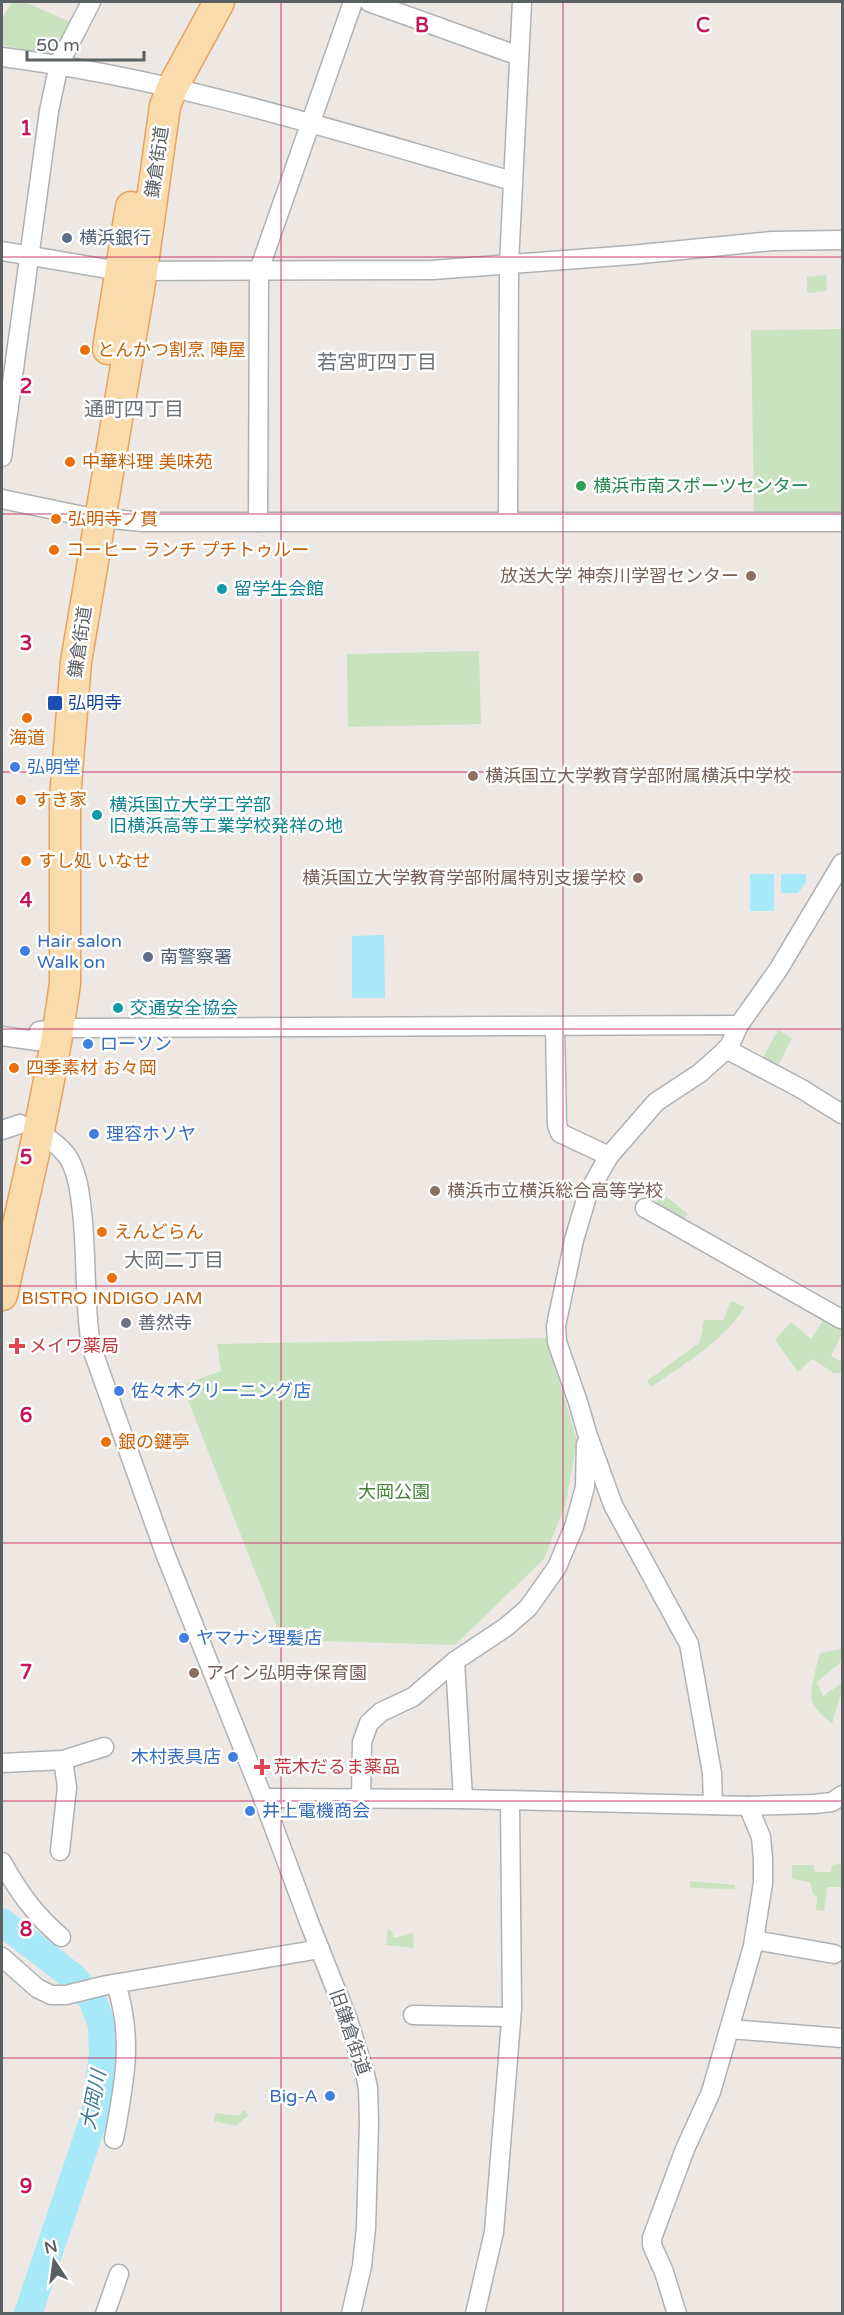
<svg xmlns="http://www.w3.org/2000/svg" width="844" height="2315" viewBox="0 0 844 2315" font-family="'Varela Round','Noto Sans JP',sans-serif">
<style>
.green{fill:#c9e3c1}
.water{fill:#a7e8f9}
.lines{fill:none;stroke-linecap:round;stroke-linejoin:round}
.river{stroke:#a7e8f9;stroke-width:28}
.minor-casing{stroke:#afb2b5;stroke-width:21}
.primary-casing{stroke:#e7a362;stroke-width:33}
.minor{stroke:#fff;stroke-width:18}
.primary{stroke:#f9dbac;stroke-width:30}
.grid{fill:none;stroke:#c2185b;stroke-width:1.5;stroke-opacity:0.55}
.service-dot{fill:#5c6f8a;stroke:#fff;stroke-width:2}
.food-dot{fill:#e8710a;stroke:#fff;stroke-width:2}
.leisure-dot{fill:#2e9e5b;stroke:#fff;stroke-width:2}
.education-dot{fill:#8d6e63;stroke:#fff;stroke-width:2}
.culture-dot{fill:#0f9aa8;stroke:#fff;stroke-width:2}
.transit-dot{fill:#1a4fb4;stroke:#fff;stroke-width:2}
.shop-dot{fill:#3f7fe0;stroke:#fff;stroke-width:2}
.worship-dot{fill:#6b7280;stroke:#fff;stroke-width:2}
.health-dot{fill:#e0444e;stroke:#fff;stroke-width:2}
.labels{text-anchor:middle;dominant-baseline:central;stroke-width:5;stroke-linejoin:round;paint-order:stroke}
.street-label{font-size:18px;fill:#5b6063;stroke:#fff}
.service-label{font-size:18px;fill:#4e5e75;stroke:#fff;text-anchor:start}
.food-label{font-size:18px;fill:#c56008;stroke:#fff;text-anchor:start}
.leisure-label{font-size:18px;fill:#27864d;stroke:#fff;text-anchor:start}
.education-label{font-size:18px;fill:#785e54;stroke:#fff;text-anchor:start}
.culture-label{font-size:18px;fill:#0d838f;stroke:#fff;text-anchor:start}
.transit-label{font-size:18px;fill:#164399;stroke:#fff;text-anchor:start}
.shop-label{font-size:18px;fill:#366cbe;stroke:#fff;text-anchor:start}
.worship-label{font-size:18px;fill:#5b616d;stroke:#fff;text-anchor:start}
.health-label{font-size:18px;fill:#be3a42;stroke:#fff;text-anchor:start}
.park-label{font-size:18px;fill:#48823b;stroke:#fff}
.neighbourhood-label{font-size:20px;fill:#6c7275;stroke:#fff}
.water-label{font-size:20px;font-style:italic;fill:#3d7890;stroke:#fff}
.grid-label{font-size:20px;text-anchor:middle;font-weight:bold;fill:#c2185b;stroke:#fff;stroke-width:5;stroke-linejoin:round;paint-order:stroke}
</style>
<rect width="100%" height="100%" fill="#ede8e3"/>
<!-- green -->
<g class="green">
<path d="M 12,2 L 25,2 L 70,22 L 55,56 L 2,45 L 2,18 Z"/>
<path d="M 826,275 L 827,291 L 807,293 L 807,277 Z"/>
<path d="M 842,329 L 842,515 L 754,516 L 751,330 Z"/>
<path d="M 479,651 L 481,724 L 348,727 L 347,654 Z"/>
<path d="M 778,1030 L 792,1038 L 776,1070 L 761,1061 Z"/>
<path d="M 663,1194 L 688,1214 L 683,1219 L 652,1207 Z"/>
<path d="M 731,1301 L 745,1307 C 723,1341 685,1364 651,1387 L 647,1381 L 700,1342 L 704,1320 L 723,1320 Z"/>
<path d="M 826,1316 L 842,1325 L 842,1334 L 831,1356 L 842,1362 L 842,1373 L 834,1373 L 812,1359 L 798,1372 L 775,1340 L 791,1322 L 811,1339 Z"/>
<path d="M 546,1338 L 577,1440 L 566,1503 L 544,1559 L 455,1645 L 282,1640 L 182,1385 L 221,1371 L 217,1344 Z"/>
<path d="M 842,1649 L 842,1661 L 817,1682 L 823,1696 L 842,1683 C 843,1695 835,1710 832,1724 C 826,1718 815,1710 812,1701 C 809,1691 817,1664 820,1653 Z"/>
<path d="M 842,1863 L 842,1887 L 827,1887 L 824,1911 L 816,1910 L 817,1897 L 813,1894 L 810,1882 L 792,1879 L 792,1865 L 814,1865 L 815,1872 L 831,1872 L 832,1865 Z"/>
<path d="M 690,1881 L 735,1885 L 735,1889 L 690,1888 Z"/>
<path d="M 388,1929 L 391,1930 L 394,1938 L 413,1933 L 414,1948 L 386,1945 Z"/>
<path d="M 243,2110 L 249,2115 L 236,2126 L 214,2121 L 216,2113 L 239,2116 Z"/>
</g>
<!-- water -->
<g class="water">
<rect x="750" y="874" width="24" height="37"/>
<path d="M 781,874 L 806,874 L 806,882 L 798,893 L 781,893 Z"/>
<path d="M 384,935 L 385,998 L 352,998 L 352,936 Z"/>
</g>
<g class="lines">
<!-- river -->
<path class="river" d="M 2,1922 L 72,1976 L 92,1999 L 102,2025 L 103,2054 L 95,2115 L 28,2314"/>
<defs>
<g id="minor">
<path d="M 369,2 L 519,56"/>
<path d="M 2,57 C 176,79 344,133 512,181"/>
<path d="M 2,251 L 119,271 L 432,270 L 631,255 L 772,241 L 842,240"/>
<path d="M 2,457 L 49,111 L 59,64 L 91,2"/>
<path d="M 2,499 L 83,516 L 143,522 L 842,522"/>
<path d="M 508,521 L 509,264 L 522,2"/>
<path d="M 258,522 L 259,270 L 353,2"/>
<path d="M 555,1026 L 557,1125 L 560,1133 L 609,1156"/>
<path d="M 39,1031 L 75,1028 L 739,1025"/>
<path d="M 2,1036 L 37,1041"/>
<path d="M 726,1049 L 800,1088 L 842,1114"/>
<path d="M 2,1130 L 20,1124"/>
<path d="M 38,1131 C 49,1139 62,1147 69,1159 C 78,1175 80,1194 82,1212 C 87,1257 84,1302 91,1346 L 166,1556 L 263,1798 L 309,1922 L 348,2020 L 365,2074 L 368,2088 L 369,2122 L 366,2228 L 362,2266 L 351,2314"/>
<path d="M 645,1208 L 841,1319"/>
<path d="M 455,1661 L 463,1799"/>
<path d="M 2,1763 L 63,1760 L 104,1747"/>
<path d="M 263,1798 L 463,1799 L 748,1806 L 814,1804 L 832,1802 L 842,1795"/>
<path d="M 361,1799 L 362,1742 L 369,1723 L 381,1712 L 413,1697 L 455,1661 L 506,1627 L 528,1608 L 557,1567 L 574,1527 L 585,1487 L 586,1444"/>
<path d="M 713,1805 L 712,1773 L 689,1644 L 613,1505 L 587,1433 L 578,1402 L 557,1342 L 556,1326 L 574,1240 L 588,1193 L 609,1156 L 656,1102 L 700,1073 L 729,1047 L 739,1025 L 778,970 L 842,863"/>
<path d="M 60,1851 L 67,1787 L 63,1760"/>
<path d="M 2,1862 C 18,1891 35,1915 61,1937"/>
<path d="M 754,1940 L 834,1954"/>
<path d="M 2,1957 L 37,1988 L 51,1995 L 66,1995 L 107,1985 L 320,1949"/>
<path d="M 413,2015 L 511,2017"/>
<path d="M 730,2029 L 842,2038"/>
<path d="M 114,2139 C 124,2084 134,2039 116,1984"/>
<path d="M 105,2314 L 119,2274"/>
<path d="M 475,2314 L 494,2232 L 512,2009 L 510,1801"/>
<path d="M 677,2314 L 664,2272 L 652,2245 L 652,2238 L 685,2149 L 711,2092 L 753,1946 L 763,1883 L 763,1859 L 761,1837 L 748,1806"/>
</g>
<g id="primary">
<path d="M 108,349 L 131,207"/>
<path d="M 2,1295 C 25,1192 51,1088 65,983 L 65,798 L 76,662 L 142,271 L 165,106 L 172,88 L 219,2"/>
</g>
</defs>
<!-- minor casing -->
<use href="#minor" class="minor-casing"/>
<!-- primary casing -->
<use href="#primary" class="primary-casing"/>
<!-- minor -->
<use href="#minor" class="minor"/>
<!-- primary -->
<use href="#primary" class="primary"/>
</g>
<!-- grid -->
<path class="grid" d="M 281,2 L 281,2314M 563,2 L 563,2314M 2,257 L 842,257M 2,514 L 842,514M 2,772 L 842,772M 2,1029 L 842,1029M 2,1286 L 842,1286M 2,1543 L 842,1543M 2,1801 L 842,1801M 2,2058 L 842,2058"/>
<!-- markers -->
<g class="service-dot">
<circle cx="67" cy="238" r="6"/>
<circle cx="148" cy="957" r="6"/>
</g>
<g class="food-dot">
<circle cx="85" cy="350" r="6"/>
<circle cx="70" cy="462" r="6"/>
<circle cx="56" cy="519" r="6"/>
<circle cx="54" cy="550" r="6"/>
<circle cx="27" cy="718" r="6"/>
<circle cx="21" cy="800" r="6"/>
<circle cx="26" cy="861" r="6"/>
<circle cx="14" cy="1068" r="6"/>
<circle cx="102" cy="1232" r="6"/>
<circle cx="112" cy="1278" r="6"/>
<circle cx="106" cy="1442" r="6"/>
</g>
<circle class="leisure-dot" cx="581" cy="486" r="6"/>
<g class="education-dot">
<circle cx="751" cy="576" r="6"/>
<circle cx="473" cy="776" r="6"/>
<circle cx="638" cy="878" r="6"/>
<circle cx="435" cy="1191" r="6"/>
<circle cx="194" cy="1673" r="6"/>
</g>
<g class="culture-dot">
<circle cx="222" cy="589" r="6"/>
<circle cx="97" cy="815" r="6"/>
<circle cx="118" cy="1008" r="6"/>
</g>
<rect class="transit-dot" x="47" y="695" width="16" height="16" rx="3"/>
<g class="shop-dot">
<circle cx="15" cy="767" r="6"/>
<circle cx="25" cy="951" r="6"/>
<circle cx="88" cy="1044" r="6"/>
<circle cx="94" cy="1134" r="6"/>
<circle cx="119" cy="1391" r="6"/>
<circle cx="184" cy="1638" r="6"/>
<circle cx="233" cy="1757" r="6"/>
<circle cx="250" cy="1811" r="6"/>
<circle cx="330" cy="2096" r="6"/>
</g>
<circle class="worship-dot" cx="126" cy="1323" r="6"/>
<g class="health-dot">
<path d="M14 1337h6v6h6v6h-6v6h-6v-6h-6v-6h6z"/>
<path d="M259 1758h6v6h6v6h-6v6h-6v-6h-6v-6h6z"/>
</g>
<g class="labels">
<!-- street labels -->
<g class="street-label">
<text transform="translate(157 162) rotate(-82)">鎌倉街道</text>
<text transform="translate(80 642) rotate(-82)">鎌倉街道</text>
<text transform="translate(350 2032) rotate(71)">旧鎌倉街道</text>
</g>
<!-- service labels -->
<g class="service-label">
<text x="79" y="238">横浜銀行</text>
<text x="160" y="957">南警察署</text>
</g>
<!-- food labels -->
<g class="food-label">
<text x="97" y="350">とんかつ割烹 陣屋</text>
<text x="82" y="462">中華料理 美味苑</text>
<text x="68" y="519">弘明寺ノ貫</text>
<text x="66" y="550">コーヒー ランチ プチトゥルー</text>
<text x="27" y="738" text-anchor="middle">海道</text>
<text x="33" y="800">すき家</text>
<text x="38" y="861">すし処 いなせ</text>
<text x="26" y="1068">四季素材 お々岡</text>
<text x="114" y="1232">えんどらん</text>
<text x="112" y="1298" text-anchor="middle">BISTRO INDIGO JAM</text>
<text x="118" y="1442">銀の鍵亭</text>
</g>
<!-- leisure labels -->
<g class="leisure-label">
<text x="593" y="486">横浜市南スポーツセンター</text>
</g>
<!-- education labels -->
<g class="education-label">
<text x="739" y="576" text-anchor="end">放送大学 神奈川学習センター</text>
<text x="485" y="776">横浜国立大学教育学部附属横浜中学校</text>
<text x="626" y="878" text-anchor="end">横浜国立大学教育学部附属特別支援学校</text>
<text x="447" y="1191">横浜市立横浜総合高等学校</text>
<text x="206" y="1673">アイン弘明寺保育園</text>
</g>
<!-- culture labels -->
<g class="culture-label">
<text x="234" y="589">留学生会館</text>
<text x="109" y="805">横浜国立大学工学部<tspan x="109" dy="21">旧横浜高等工業学校発祥の地</tspan></text>
<text x="130" y="1008">交通安全協会</text>
</g>
<!-- transit labels -->
<g class="transit-label">
<text x="68" y="703">弘明寺</text>
</g>
<!-- shop labels -->
<g class="shop-label">
<text x="27" y="767">弘明堂</text>
<text x="37" y="941">Hair salon<tspan x="37" dy="21">Walk on</tspan></text>
<text x="100" y="1044">ローソン</text>
<text x="106" y="1134">理容ホソヤ</text>
<text x="131" y="1391">佐々木クリーニング店</text>
<text x="196" y="1638">ヤマナシ理髪店</text>
<text x="221" y="1757" text-anchor="end">木村表具店</text>
<text x="262" y="1811">井上電機商会</text>
<text x="318" y="2096" text-anchor="end">Big-A</text>
</g>
<!-- worship labels -->
<g class="worship-label">
<text x="138" y="1323">善然寺</text>
</g>
<!-- health labels -->
<g class="health-label">
<text x="29" y="1346">メイワ薬局</text>
<text x="274" y="1767">荒木だるま薬品</text>
</g>
<!-- park labels -->
<g class="park-label">
<text x="394" y="1492">大岡公園</text>
</g>
<!-- neighbourhood labels -->
<g class="neighbourhood-label">
<text x="377" y="363">若宮町四丁目</text>
<text x="134" y="410">通町四丁目</text>
<text x="174" y="1261">大岡二丁目</text>
</g>
<!-- water labels -->
<g class="water-label">
<text transform="translate(94 2100) rotate(-79)">大岡川</text>
</g>
</g>
<g class="grid-label">
<text x="422" y="32">B</text>
<text x="703" y="32">C</text>
<text x="26" y="135">1</text>
<text x="26" y="393">2</text>
<text x="26" y="650">3</text>
<text x="26" y="907">4</text>
<text x="26" y="1164">5</text>
<text x="26" y="1422">6</text>
<text x="26" y="1679">7</text>
<text x="26" y="1936">8</text>
<text x="26" y="2193">9</text>
</g>
<!-- border -->
<rect width="844" height="2315" fill="none" stroke="#5b6063" stroke-width="6"/>
<!-- north arrow -->
<g transform="translate(54 2261) rotate(347)" stroke="#ffffff" stroke-width="4.5" paint-order="stroke">
<path d="M0-4.5L10 22L0 15L-10 22Z" fill="#5b6063"/>
<text y="-9" font-size="16" font-weight="bold" text-anchor="middle" fill="#5b6063">N</text>
</g>
<!-- scale -->
<path d="M27 51v9h117v-9" fill="none" stroke="#5b6063" stroke-width="3"/>
<text x="36" y="51" font-size="18" fill="#5b6063" stroke="#ffffff" stroke-width="4.5" paint-order="stroke">50 m</text>
</svg>
